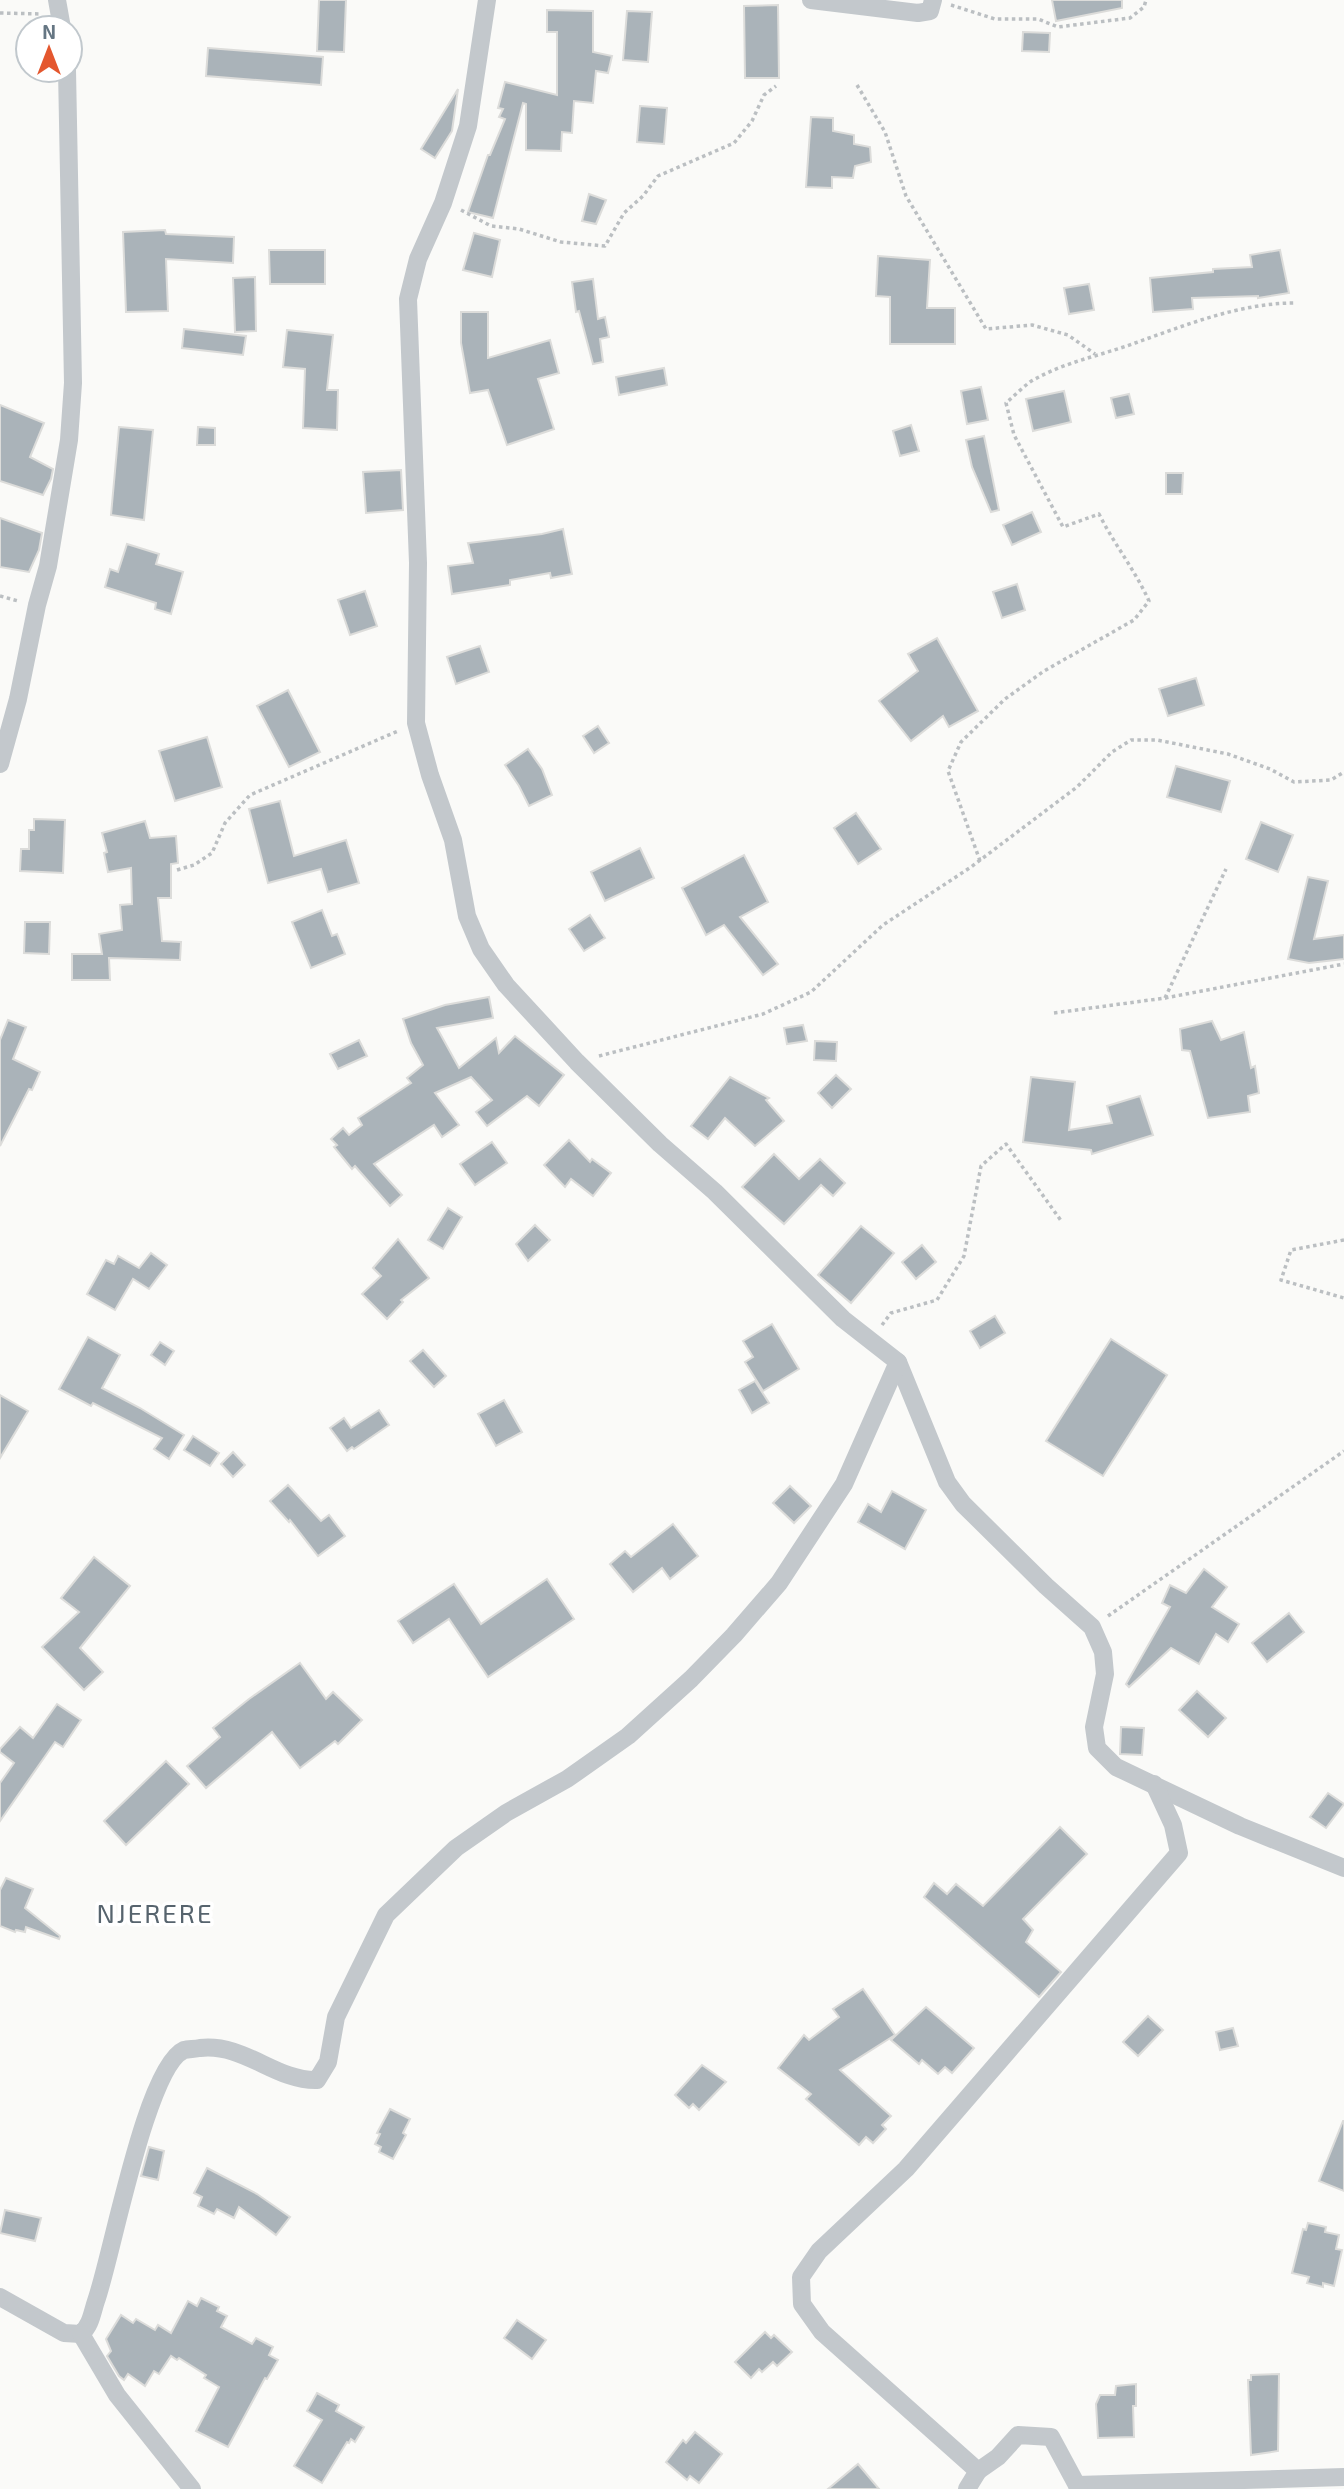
<svg xmlns="http://www.w3.org/2000/svg" width="1344" height="2489" viewBox="0 0 1344 2489" font-family="'Exo 2',sans-serif">
<style>
.building{fill:#aab3b9;stroke:#dcdcda;stroke-width:2}
.lines{fill:none;stroke-linecap:round;stroke-linejoin:round}
.path{stroke:#bbbfc2;stroke-width:3.5;stroke-dasharray:3.5 3.5;stroke-linecap:butt}
.minor{stroke:#c3c8cc;stroke-width:18}
.labels{text-anchor:middle;dominant-baseline:central;stroke-width:7;stroke-linejoin:round;paint-order:stroke}
.quarter-label{font-size:26px;letter-spacing:2px;fill:#57646e;stroke:#fff}
</style>
<rect width="100%" height="100%" fill="#fafaf8"/>
<!-- building -->
<g class="building">
<path d="M 319,0 L 346,0 L 344,52 L 317,51 Z"/>
<path d="M 1052,0 L 1122,0 L 1122,8 L 1056,21 Z"/>
<path d="M 778,5 L 779,78 L 745,78 L 744,6 Z"/>
<path d="M 547,10 L 593,11 L 593,52 L 612,56 L 608,73 L 596,71 L 593,103 L 574,101 L 572,133 L 562,132 L 561,151 L 526,150 L 526,104 L 523,103 L 493,218 L 468,212 L 488,155 L 490,155 L 505,119 L 499,117 L 503,109 L 498,108 L 505,82 L 557,95 L 557,32 L 547,32 Z"/>
<path d="M 627,11 L 652,12 L 648,62 L 623,60 Z"/>
<path d="M 1023,32 L 1050,33 L 1049,52 L 1022,51 Z"/>
<path d="M 208,48 L 323,57 L 321,85 L 206,76 Z"/>
<path d="M 458,89 L 452,131 L 435,158 L 421,149 Z"/>
<path d="M 640,106 L 667,108 L 664,144 L 637,142 Z"/>
<path d="M 811,117 L 833,118 L 833,131 L 854,135 L 854,144 L 870,147 L 871,162 L 855,166 L 853,178 L 832,177 L 832,188 L 806,187 Z"/>
<path d="M 589,194 L 606,200 L 596,224 L 582,221 Z"/>
<path d="M 165,230 L 166,234 L 234,237 L 233,263 L 166,259 L 168,311 L 126,312 L 123,232 Z"/>
<path d="M 474,233 L 500,240 L 492,277 L 463,270 Z"/>
<path d="M 269,250 L 325,250 L 325,284 L 270,284 Z"/>
<path d="M 1280,250 L 1289,293 L 1258,298 L 1258,296 L 1192,298 L 1193,309 L 1153,312 L 1150,278 L 1213,272 L 1213,269 L 1252,267 L 1250,255 Z"/>
<path d="M 878,256 L 930,260 L 927,308 L 955,308 L 955,344 L 890,344 L 890,297 L 876,296 Z"/>
<path d="M 255,277 L 256,331 L 235,332 L 233,278 Z"/>
<path d="M 593,279 L 598,319 L 605,317 L 609,337 L 600,339 L 603,362 L 593,364 L 579,311 L 576,312 L 572,282 Z"/>
<path d="M 1089,284 L 1094,310 L 1069,314 L 1064,288 Z"/>
<path d="M 461,312 L 488,312 L 488,358 L 550,340 L 559,373 L 538,379 L 554,429 L 507,445 L 488,390 L 470,393 L 461,343 Z"/>
<path d="M 184,329 L 246,336 L 243,355 L 182,348 Z"/>
<path d="M 287,330 L 333,335 L 327,390 L 338,390 L 337,430 L 303,428 L 305,369 L 283,367 Z"/>
<path d="M 664,368 L 667,385 L 619,395 L 616,377 Z"/>
<path d="M 981,387 L 988,420 L 967,424 L 961,391 Z"/>
<path d="M 1064,391 L 1071,422 L 1033,431 L 1026,399 Z"/>
<path d="M 1129,394 L 1134,414 L 1116,418 L 1111,398 Z"/>
<path d="M 0,405 L 44,423 L 30,457 L 53,469 L 51,479 L 43,495 L 0,481 Z"/>
<path d="M 911,425 L 919,451 L 900,456 L 893,431 Z"/>
<path d="M 119,427 L 153,430 L 144,520 L 111,515 Z"/>
<path d="M 198,427 L 215,428 L 215,445 L 197,445 Z"/>
<path d="M 984,436 L 999,510 L 991,512 L 972,467 L 966,440 Z"/>
<path d="M 401,470 L 403,510 L 366,513 L 363,472 Z"/>
<path d="M 1166,473 L 1183,473 L 1182,494 L 1166,494 Z"/>
<path d="M 1032,512 L 1041,532 L 1012,545 L 1003,525 Z"/>
<path d="M 0,518 L 42,533 L 39,550 L 29,572 L 0,567 Z"/>
<path d="M 563,529 L 572,574 L 551,578 L 550,573 L 510,580 L 510,585 L 452,594 L 448,566 L 473,563 L 468,543 L 542,534 Z"/>
<path d="M 127,544 L 159,554 L 156,564 L 183,572 L 171,614 L 155,609 L 156,603 L 105,587 L 110,569 L 118,572 Z"/>
<path d="M 1017,584 L 1025,610 L 1002,618 L 993,592 Z"/>
<path d="M 365,591 L 377,626 L 350,635 L 338,600 Z"/>
<path d="M 937,638 L 978,711 L 949,727 L 943,716 L 911,741 L 879,701 L 918,671 L 908,654 Z"/>
<path d="M 480,646 L 489,672 L 456,684 L 447,657 Z"/>
<path d="M 1196,678 L 1204,705 L 1168,716 L 1159,689 Z"/>
<path d="M 288,690 L 320,752 L 289,767 L 257,706 Z"/>
<path d="M 598,726 L 609,743 L 594,753 L 583,736 Z"/>
<path d="M 207,737 L 222,787 L 175,801 L 159,751 Z"/>
<path d="M 528,749 L 542,769 L 552,795 L 529,806 L 519,786 L 505,765 Z"/>
<path d="M 1176,766 L 1230,781 L 1221,812 L 1167,797 Z"/>
<path d="M 280,801 L 294,856 L 346,840 L 359,883 L 328,892 L 321,869 L 268,883 L 249,809 Z"/>
<path d="M 856,813 L 881,849 L 858,864 L 834,828 Z"/>
<path d="M 34,819 L 65,820 L 63,873 L 20,871 L 21,849 L 29,849 L 29,830 L 34,830 Z"/>
<path d="M 145,821 L 150,838 L 176,836 L 178,863 L 171,864 L 171,898 L 158,898 L 162,941 L 181,942 L 180,960 L 109,958 L 110,980 L 72,980 L 72,954 L 102,954 L 99,934 L 122,930 L 120,905 L 132,904 L 131,868 L 108,872 L 104,853 L 107,852 L 102,833 Z"/>
<path d="M 1261,822 L 1293,835 L 1278,872 L 1246,859 Z"/>
<path d="M 640,848 L 654,878 L 605,901 L 591,872 Z"/>
<path d="M 744,855 L 768,902 L 740,917 L 778,964 L 763,975 L 724,925 L 706,935 L 682,888 Z"/>
<path d="M 1308,877 L 1328,881 L 1314,939 L 1344,935 L 1344,959 L 1309,963 L 1288,959 Z"/>
<path d="M 322,910 L 332,936 L 337,934 L 345,954 L 311,968 L 292,922 Z"/>
<path d="M 590,915 L 605,938 L 584,951 L 569,929 Z"/>
<path d="M 25,922 L 50,922 L 49,954 L 24,953 Z"/>
<path d="M 489,997 L 493,1018 L 437,1028 L 459,1068 L 496,1038 L 499,1053 L 515,1036 L 564,1075 L 539,1106 L 527,1096 L 487,1126 L 476,1112 L 492,1100 L 471,1077 L 435,1093 L 459,1125 L 442,1137 L 434,1125 L 374,1164 L 402,1195 L 390,1206 L 355,1166 L 352,1169 L 334,1147 L 337,1145 L 331,1139 L 343,1128 L 349,1135 L 362,1125 L 358,1118 L 411,1083 L 407,1078 L 423,1065 L 411,1043 L 403,1019 L 445,1005 Z"/>
<path d="M 8,1020 L 26,1027 L 13,1059 L 40,1072 L 32,1090 L 29,1089 L 0,1146 L 0,1040 Z"/>
<path d="M 1212,1021 L 1221,1040 L 1244,1032 L 1251,1068 L 1255,1066 L 1259,1093 L 1248,1096 L 1250,1112 L 1208,1118 L 1190,1051 L 1182,1050 L 1180,1029 Z"/>
<path d="M 803,1025 L 807,1041 L 787,1044 L 784,1028 Z"/>
<path d="M 359,1040 L 367,1056 L 338,1069 L 330,1054 Z"/>
<path d="M 815,1041 L 837,1042 L 836,1061 L 814,1060 Z"/>
<path d="M 836,1075 L 851,1089 L 832,1108 L 818,1093 Z"/>
<path d="M 730,1077 L 769,1098 L 766,1100 L 784,1121 L 755,1146 L 725,1118 L 708,1139 L 691,1126 Z"/>
<path d="M 1031,1077 L 1075,1082 L 1069,1130 L 1112,1123 L 1107,1106 L 1140,1096 L 1153,1135 L 1092,1154 L 1091,1150 L 1023,1142 Z"/>
<path d="M 569,1140 L 590,1162 L 592,1159 L 611,1173 L 593,1196 L 571,1179 L 565,1187 L 544,1165 Z"/>
<path d="M 492,1142 L 507,1163 L 475,1185 L 460,1164 Z"/>
<path d="M 774,1154 L 799,1179 L 820,1159 L 845,1183 L 833,1196 L 821,1185 L 784,1224 L 742,1187 Z"/>
<path d="M 448,1208 L 462,1217 L 443,1249 L 428,1240 Z"/>
<path d="M 535,1225 L 550,1240 L 528,1261 L 516,1244 Z"/>
<path d="M 861,1226 L 894,1253 L 851,1303 L 818,1275 Z"/>
<path d="M 398,1239 L 429,1278 L 401,1300 L 403,1302 L 387,1319 L 362,1294 L 381,1276 L 373,1268 Z"/>
<path d="M 922,1245 L 936,1262 L 916,1279 L 902,1262 Z"/>
<path d="M 151,1253 L 167,1265 L 149,1289 L 133,1279 L 115,1310 L 87,1294 L 106,1260 L 114,1264 L 118,1256 L 139,1268 Z"/>
<path d="M 995,1316 L 1005,1333 L 980,1348 L 970,1331 Z"/>
<path d="M 772,1324 L 799,1369 L 763,1391 L 745,1362 L 753,1357 L 743,1341 Z"/>
<path d="M 88,1337 L 120,1355 L 102,1388 L 140,1408 L 184,1435 L 169,1459 L 154,1449 L 162,1438 L 93,1403 L 91,1406 L 59,1389 Z"/>
<path d="M 1111,1339 L 1167,1375 L 1103,1476 L 1046,1441 Z"/>
<path d="M 160,1342 L 174,1351 L 165,1365 L 151,1355 Z"/>
<path d="M 423,1350 L 446,1376 L 434,1387 L 410,1361 Z"/>
<path d="M 755,1381 L 769,1403 L 752,1413 L 739,1390 Z"/>
<path d="M 0,1395 L 28,1411 L 0,1458 Z"/>
<path d="M 504,1400 L 522,1432 L 496,1446 L 478,1414 Z"/>
<path d="M 379,1410 L 389,1425 L 354,1449 L 352,1447 L 347,1451 L 330,1428 L 344,1418 L 351,1428 Z"/>
<path d="M 193,1436 L 219,1453 L 210,1466 L 184,1450 Z"/>
<path d="M 233,1452 L 245,1465 L 233,1477 L 221,1464 Z"/>
<path d="M 288,1485 L 321,1521 L 329,1515 L 345,1536 L 318,1556 L 290,1520 L 289,1522 L 270,1501 Z"/>
<path d="M 790,1486 L 811,1506 L 794,1523 L 773,1503 Z"/>
<path d="M 892,1491 L 926,1510 L 905,1549 L 858,1522 L 868,1504 L 881,1512 Z"/>
<path d="M 673,1524 L 698,1556 L 670,1579 L 662,1568 L 633,1592 L 610,1564 L 625,1551 L 631,1557 Z"/>
<path d="M 94,1557 L 130,1586 L 80,1648 L 103,1672 L 84,1690 L 42,1647 L 79,1612 L 61,1598 Z"/>
<path d="M 1204,1569 L 1227,1587 L 1212,1607 L 1239,1624 L 1228,1642 L 1216,1634 L 1199,1664 L 1171,1648 L 1129,1687 L 1126,1684 L 1170,1607 L 1162,1603 L 1170,1585 L 1186,1593 Z"/>
<path d="M 547,1579 L 574,1619 L 488,1677 L 449,1619 L 413,1643 L 398,1621 L 454,1584 L 481,1624 Z"/>
<path d="M 1289,1613 L 1304,1632 L 1267,1662 L 1252,1643 Z"/>
<path d="M 300,1663 L 326,1699 L 333,1692 L 362,1720 L 338,1744 L 335,1741 L 300,1768 L 272,1732 L 206,1788 L 187,1766 L 220,1737 L 213,1728 L 249,1699 Z"/>
<path d="M 1197,1691 L 1226,1718 L 1208,1737 L 1179,1710 Z"/>
<path d="M 57,1704 L 81,1720 L 63,1747 L 55,1742 L 0,1821 L 0,1783 L 14,1763 L 0,1752 L 0,1749 L 20,1727 L 33,1738 Z"/>
<path d="M 1121,1727 L 1144,1728 L 1142,1755 L 1120,1754 Z"/>
<path d="M 166,1761 L 189,1784 L 126,1845 L 104,1821 Z"/>
<path d="M 1328,1793 L 1344,1804 L 1326,1828 L 1310,1817 Z"/>
<path d="M 1060,1827 L 1087,1854 L 1023,1919 L 1033,1930 L 1026,1942 L 1061,1972 L 1039,1997 L 924,1897 L 934,1883 L 947,1894 L 956,1884 L 983,1906 Z"/>
<path d="M 6,1878 L 33,1889 L 25,1908 L 60,1936 L 59,1939 L 26,1927 L 25,1932 L 16,1930 L 15,1932 L 0,1926 L 0,1890 Z"/>
<path d="M 863,1989 L 895,2035 L 840,2070 L 891,2116 L 882,2125 L 886,2129 L 873,2143 L 866,2137 L 859,2145 L 806,2099 L 811,2094 L 778,2068 L 804,2035 L 809,2040 L 839,2017 L 833,2009 Z"/>
<path d="M 926,2007 L 974,2048 L 952,2073 L 945,2067 L 938,2074 L 922,2060 L 919,2064 L 891,2040 Z"/>
<path d="M 1148,2016 L 1163,2030 L 1138,2056 L 1123,2042 Z"/>
<path d="M 1233,2028 L 1238,2046 L 1220,2050 L 1216,2032 Z"/>
<path d="M 702,2065 L 726,2082 L 699,2110 L 693,2104 L 689,2108 L 675,2095 Z"/>
<path d="M 390,2109 L 410,2119 L 403,2133 L 406,2135 L 393,2159 L 379,2152 L 381,2147 L 375,2144 L 380,2134 L 377,2133 Z"/>
<path d="M 1343,2121 L 1344,2121 L 1344,2191 L 1319,2181 Z"/>
<path d="M 149,2147 L 164,2151 L 158,2180 L 141,2176 Z"/>
<path d="M 207,2168 L 257,2194 L 290,2217 L 276,2235 L 239,2207 L 234,2218 L 217,2209 L 214,2214 L 198,2206 L 202,2197 L 194,2193 Z"/>
<path d="M 5,2210 L 41,2218 L 35,2241 L 0,2233 Z"/>
<path d="M 1308,2223 L 1326,2227 L 1325,2232 L 1339,2235 L 1336,2249 L 1342,2250 L 1334,2286 L 1323,2283 L 1323,2287 L 1307,2283 L 1309,2277 L 1292,2273 L 1303,2229 L 1306,2230 Z"/>
<path d="M 201,2298 L 219,2307 L 217,2311 L 227,2316 L 221,2327 L 252,2344 L 256,2338 L 273,2347 L 269,2355 L 278,2360 L 267,2379 L 265,2378 L 228,2447 L 196,2431 L 219,2387 L 204,2378 L 206,2375 L 179,2358 L 177,2360 L 171,2356 L 159,2374 L 154,2371 L 145,2386 L 128,2374 L 124,2380 L 119,2376 L 107,2356 L 111,2351 L 106,2339 L 121,2315 L 133,2323 L 136,2319 L 155,2330 L 158,2325 L 171,2333 L 188,2301 L 197,2306 Z"/>
<path d="M 517,2320 L 546,2340 L 532,2359 L 504,2338 Z"/>
<path d="M 765,2332 L 771,2338 L 774,2335 L 792,2352 L 777,2366 L 773,2362 L 762,2372 L 759,2369 L 751,2378 L 735,2362 Z"/>
<path d="M 1279,2374 L 1278,2451 L 1251,2455 L 1248,2380 L 1251,2380 L 1251,2375 Z"/>
<path d="M 1136,2384 L 1136,2406 L 1133,2406 L 1134,2437 L 1098,2438 L 1096,2404 L 1100,2395 L 1115,2395 L 1116,2386 Z"/>
<path d="M 317,2393 L 339,2405 L 336,2411 L 364,2427 L 355,2442 L 351,2439 L 349,2443 L 347,2442 L 322,2483 L 294,2466 L 322,2420 L 307,2411 Z"/>
<path d="M 695,2432 L 722,2454 L 699,2483 L 690,2476 L 687,2480 L 666,2462 L 683,2440 L 686,2443 Z"/>
<path d="M 858,2464 L 879,2489 L 828,2489 Z"/>
</g>
<g class="lines">
<!-- path -->
<g class="path">
<path d="M 951,5 L 995,19 L 1038,19 L 1058,27 L 1130,18 L 1144,7 L 1146,0"/>
<path d="M 0,13 L 41,14"/>
<path d="M 857,85 L 885,132 L 906,196 L 986,329 L 1032,325 L 1068,335 L 1095,354"/>
<path d="M 461,210 L 491,226 L 519,229 L 561,242 L 605,246 L 624,213 L 643,196 L 658,176 L 734,143 L 752,121 L 764,95 L 776,86"/>
<path d="M 0,596 L 18,601"/>
<path d="M 980,861 L 948,771 L 961,742 L 1005,699 L 1044,671 L 1134,620 L 1149,601 C 1135,570 1114,544 1099,514 L 1063,527 L 1014,435 L 1006,403 C 1014,396 1022,388 1030,382 C 1063,362 1100,356 1135,343 C 1186,325 1240,303 1295,303"/>
<path d="M 177,870 L 194,865 L 212,853 L 225,823 L 250,795 L 398,731"/>
<path d="M 1165,998 L 1344,964"/>
<path d="M 1054,1013 L 1165,998 L 1226,869"/>
<path d="M 599,1056 L 763,1014 L 811,992 L 883,925 L 971,867 L 1077,787 L 1112,752 L 1131,740 L 1157,740 L 1228,754 L 1270,769 L 1294,782 L 1331,780 L 1344,772"/>
<path d="M 1344,1240 L 1291,1250 L 1281,1280 L 1344,1298"/>
<path d="M 882,1325 L 891,1313 L 937,1300 L 964,1256 L 981,1166 L 1006,1144 L 1062,1222"/>
<path d="M 1108,1616 L 1344,1451"/>
</g>
<!-- minor -->
<g class="minor">
<path d="M 57,0 L 62,28"/>
<path d="M 811,0 L 918,13 L 930,11 L 933,0"/>
<path d="M 0,764 L 18,699 L 37,605 L 48,566 L 69,440 L 73,383 L 67,70"/>
<path d="M 898,1362 L 947,1482 L 963,1504 L 1046,1586 L 1092,1627 L 1103,1652 L 1105,1674 L 1094,1727 L 1097,1748 L 1116,1767 L 1240,1826 L 1344,1868"/>
<path d="M 0,2297 L 64,2333 L 81,2334 C 91,2325 92,2313 96,2301 C 112,2256 146,2067 184,2050 C 188,2049 195,2049 200,2048 C 245,2043 275,2081 317,2080 L 328,2062 L 336,2017 L 386,1915 L 456,1848 L 506,1813 L 567,1779 L 628,1736 L 691,1679 L 734,1635 L 779,1583 L 844,1484 L 898,1362 L 843,1319 L 715,1192 L 660,1144 L 577,1062 L 506,985 L 481,949 L 467,916 L 453,840 L 430,775 L 416,723 L 418,563 L 408,299 L 418,259 L 443,203 L 468,126 L 487,0"/>
<path d="M 81,2334 L 117,2395 L 192,2489"/>
<path d="M 1077,2485 L 1344,2477"/>
<path d="M 967,2489 L 978,2471"/>
<path d="M 1079,2489 L 1051,2437 L 1018,2435 L 998,2457 L 978,2471 L 822,2332 L 802,2304 L 801,2277 L 819,2251 L 906,2169 L 1179,1853 L 1173,1825 L 1154,1784"/>
</g>
</g>
<g class="labels">
<!-- quarter labels -->
<g class="quarter-label">
<text x="155" y="1912">NJERERE</text>
</g>
</g>
<!-- north arrow -->
<g transform="translate(49 49)"><circle r="33" fill="#ffffff" stroke="#c1c8cd" stroke-width="2"/>
<path d="M0-5L12 26L0 18L-12 26Z" fill="#e4572e"/>
<text y="-10" font-size="19" font-weight="bold" text-anchor="middle" fill="#657683">N</text>
</g>
</svg>
